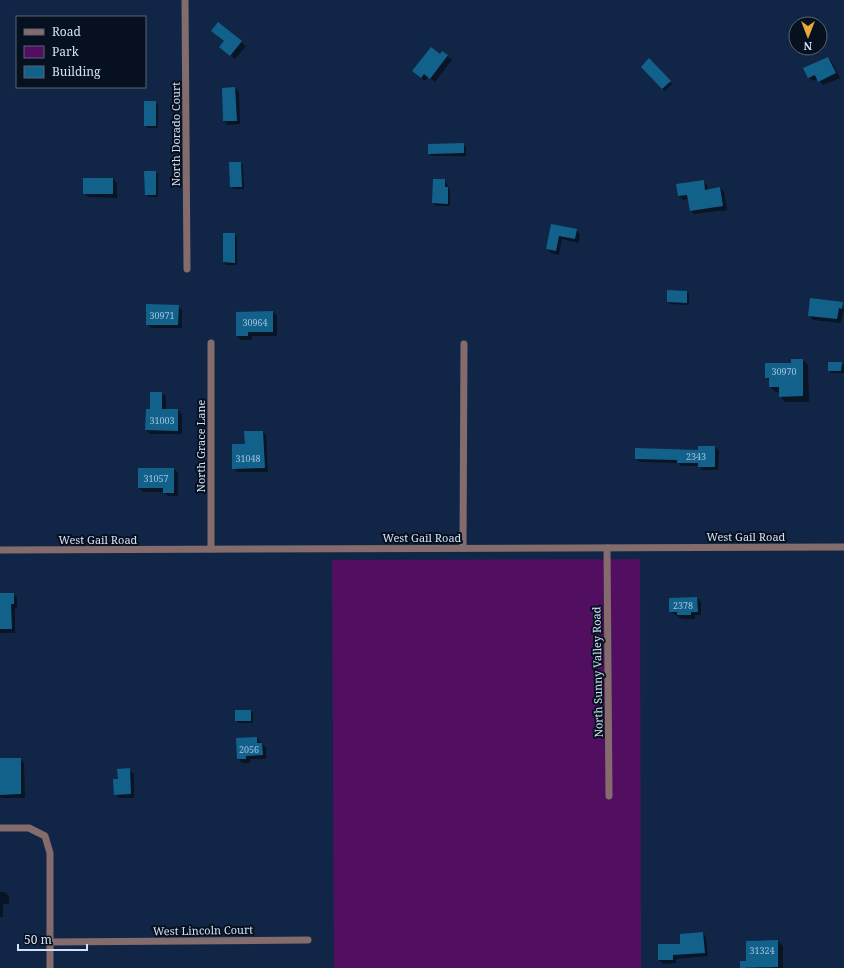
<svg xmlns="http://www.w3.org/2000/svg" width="844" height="968" viewBox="0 0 844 968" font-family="'Noto Serif',serif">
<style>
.green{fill:#520f62}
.shadow{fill:#0007}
.building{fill:#12618b}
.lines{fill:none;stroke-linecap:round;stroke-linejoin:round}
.minor{stroke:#846c6c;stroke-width:7}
.labels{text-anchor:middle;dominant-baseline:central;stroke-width:4;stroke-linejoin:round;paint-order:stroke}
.number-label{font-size:9px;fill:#a2c1dc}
.street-label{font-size:11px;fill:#d2e1f7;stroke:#07101e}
</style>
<rect width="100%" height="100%" fill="#112647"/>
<!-- green -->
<path class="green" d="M 640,559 L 641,968 L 334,968 L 332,560 Z"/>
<!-- shadow -->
<g class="shadow">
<path d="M 219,23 L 246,46 L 235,59 L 224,51 L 225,42 L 216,35 Z"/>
<path d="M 442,52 L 452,60 L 435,82 L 428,77 L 425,81 L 413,71 Z"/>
<path d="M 828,58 L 832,62 L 840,78 L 823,85 L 818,79 L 813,81 L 809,77 Z"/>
<path d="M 649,60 L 672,84 L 665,91 L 642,67 Z"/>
<path d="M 235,88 L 239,92 L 240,124 L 228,125 L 224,121 Z"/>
<path d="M 155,102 L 158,105 L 158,128 L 148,128 L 145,125 Z"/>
<path d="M 463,144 L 466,147 L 466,156 L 431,156 L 429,153 Z"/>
<path d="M 241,163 L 243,165 L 244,189 L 234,189 L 231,187 Z"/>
<path d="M 155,172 L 158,174 L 158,197 L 148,197 L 146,194 Z"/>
<path d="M 113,179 L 117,183 L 117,198 L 88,197 L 84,193 Z"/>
<path d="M 445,180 L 450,191 L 450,206 L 436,206 L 433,203 Z"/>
<path d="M 703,181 L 707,185 L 708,190 L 720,188 L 724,192 L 727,210 L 694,214 L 690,210 L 689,199 L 683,200 L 679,196 Z"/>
<path d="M 551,225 L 576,230 L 580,234 L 579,243 L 562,239 L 559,255 L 551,253 L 547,249 Z"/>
<path d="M 235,234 L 237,237 L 237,265 L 226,265 L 224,262 Z"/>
<path d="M 687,292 L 689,294 L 689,305 L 671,304 L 668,302 Z"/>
<path d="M 842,302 L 844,312 L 843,312 L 841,323 L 813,320 L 809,315 Z"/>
<path d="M 178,306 L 182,310 L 182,328 L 151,328 L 147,324 Z"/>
<path d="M 273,312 L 277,316 L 277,336 L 252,336 L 252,340 L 241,340 L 237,336 L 237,313 Z"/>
<path d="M 803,360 L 808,365 L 809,402 L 785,402 L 780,396 L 780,392 L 776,392 L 770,387 L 770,381 L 766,378 Z"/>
<path d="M 841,363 L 844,365 L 844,373 L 831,373 L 829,370 Z"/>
<path d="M 162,393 L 166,397 L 166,410 L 178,410 L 182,414 L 182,434 L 150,434 L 146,430 L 147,410 L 151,410 Z"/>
<path d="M 263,432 L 266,435 L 268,472 L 237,472 L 233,468 Z"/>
<path d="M 715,447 L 719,451 L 718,470 L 702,470 L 699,466 L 681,466 L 679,463 L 639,462 L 636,459 L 699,451 Z"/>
<path d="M 174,469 L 178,473 L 178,496 L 168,496 L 163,492 L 143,492 L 139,488 Z"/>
<path d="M 0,594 L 13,594 L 17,598 L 17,608 L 15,608 L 15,633 L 0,633 Z"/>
<path d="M 697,598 L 701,602 L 701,615 L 695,615 L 695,619 L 682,619 L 670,611 Z"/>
<path d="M 251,711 L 253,713 L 253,723 L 239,723 L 236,721 Z"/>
<path d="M 257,738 L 266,748 L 266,759 L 250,759 L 250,763 L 242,763 L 238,759 Z"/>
<path d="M 0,759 L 20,759 L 24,763 L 25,798 L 2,798 L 0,797 Z"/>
<path d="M 129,770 L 134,774 L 134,798 L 119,798 L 115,794 L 119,780 Z"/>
<path d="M 0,892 L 5,892 L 9,896 L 9,904 L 3,904 L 3,917 L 0,917 Z"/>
<path d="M 703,933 L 706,937 L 708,956 L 676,959 L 676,963 L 663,964 L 659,960 L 659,945 L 681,945 Z"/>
<path d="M 778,941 L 783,946 L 783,968 L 741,968 L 741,962 L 747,962 Z"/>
</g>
<!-- building -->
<g class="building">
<path d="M 218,22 L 242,41 L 230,56 L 219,47 L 224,41 L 211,31 Z"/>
<path d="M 431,47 L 440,54 L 442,51 L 448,55 L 430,79 L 424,74 L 421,78 L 412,71 Z"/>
<path d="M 828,57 L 836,73 L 818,82 L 815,75 L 808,78 L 803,68 Z"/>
<path d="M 649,58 L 671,81 L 662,89 L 641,67 Z"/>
<path d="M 235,87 L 237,121 L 223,121 L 222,88 Z"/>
<rect x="144" y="101" width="12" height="25"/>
<path d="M 464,143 L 464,153 L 428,154 L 428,144 Z"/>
<path d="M 229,162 L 241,162 L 242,187 L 230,187 Z"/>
<path d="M 144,171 L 156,171 L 156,195 L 145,195 Z"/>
<rect x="83" y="178" width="30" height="16"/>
<path d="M 433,179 L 445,179 L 445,187 L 448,187 L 448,204 L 432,203 Z"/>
<path d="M 704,180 L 705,190 L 720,187 L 723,206 L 690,211 L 687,195 L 678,196 L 676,184 Z"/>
<path d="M 551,224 L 577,229 L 575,239 L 559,236 L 556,251 L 546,249 Z"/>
<path d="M 223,233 L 235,233 L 235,263 L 223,262 Z"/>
<path d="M 667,290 L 687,291 L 687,303 L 667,302 Z"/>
<path d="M 810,298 L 843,302 L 842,309 L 839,308 L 837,319 L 808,316 Z"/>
<path d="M 146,304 L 179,305 L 178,325 L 146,325 Z"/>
<path d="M 273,311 L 273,332 L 248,332 L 248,336 L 236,336 L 236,312 Z"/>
<path d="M 791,359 L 803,359 L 803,396 L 779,397 L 779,387 L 769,387 L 769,378 L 765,378 L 765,363 L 791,363 Z"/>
<path d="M 828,362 L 842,362 L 841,371 L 828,371 Z"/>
<path d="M 150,392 L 162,392 L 162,409 L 178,409 L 178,431 L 145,430 L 146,409 L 150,409 Z"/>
<path d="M 244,431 L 263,431 L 265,468 L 232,469 L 232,444 L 245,444 Z"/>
<path d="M 698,446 L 715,446 L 715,467 L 698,467 L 698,463 L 677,463 L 677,460 L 635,459 L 635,448 L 698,450 Z"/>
<path d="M 138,468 L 174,468 L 174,493 L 163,493 L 163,488 L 138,488 Z"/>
<path d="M 0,593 L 14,593 L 14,604 L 11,604 L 12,629 L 0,629 Z"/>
<path d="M 697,597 L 698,612 L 691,612 L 691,615 L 677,615 L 677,612 L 669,612 L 669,598 Z"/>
<rect x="235" y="710" width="16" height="11"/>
<path d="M 257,737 L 257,743 L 262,743 L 263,755 L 246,756 L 246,759 L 237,759 L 236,738 Z"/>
<path d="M 0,758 L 21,758 L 21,794 L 0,795 Z"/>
<path d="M 130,768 L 131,794 L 114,795 L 113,779 L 118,779 L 117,769 Z"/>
<path d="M 703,932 L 705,953 L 673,955 L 673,960 L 658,960 L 658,944 L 680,944 L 680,934 Z"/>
<path d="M 778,940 L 778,967 L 740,968 L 740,961 L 746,961 L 746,941 Z"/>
</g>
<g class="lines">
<!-- minor -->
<g class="minor">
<path d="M 185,0 L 187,269"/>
<path d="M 211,343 L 211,549"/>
<path d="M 463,548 L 464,344"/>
<path d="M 607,548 L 609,796"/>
<path d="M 0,550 L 844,547"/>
<path d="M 0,828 L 29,828 L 45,836 L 50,853 L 50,968"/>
<path d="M 50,942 L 308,940"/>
</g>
</g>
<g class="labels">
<!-- number labels -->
<g class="number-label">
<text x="162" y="315">30971</text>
<text x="255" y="322">30964</text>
<text x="784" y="371">30970</text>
<text x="162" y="420">31003</text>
<text x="696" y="456">2343</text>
<text x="248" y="458">31048</text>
<text x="156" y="478">31057</text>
<text x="683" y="605">2378</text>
<text x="249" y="749">2056</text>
<text x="762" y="950">31324</text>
</g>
<!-- street labels -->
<g class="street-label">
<text transform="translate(175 134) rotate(-90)">North Dorado Court</text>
<text transform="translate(200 446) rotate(-90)">North Grace Lane</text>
<text x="746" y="536">West Gail Road</text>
<text x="422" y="537">West Gail Road</text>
<text x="98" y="539">West Gail Road</text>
<text transform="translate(597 672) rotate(-91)">North Sunny Valley Road</text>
<text transform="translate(203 930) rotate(-1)">West Lincoln Court</text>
</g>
</g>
<!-- legend -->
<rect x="16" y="16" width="130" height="72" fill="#07101e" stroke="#586475"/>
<rect x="24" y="29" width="20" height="6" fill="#846c6c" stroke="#586475"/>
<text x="52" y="36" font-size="12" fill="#d2e1f7">Road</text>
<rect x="24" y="46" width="20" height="12" fill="#520f62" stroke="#586475"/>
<text x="52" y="56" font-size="12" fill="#d2e1f7">Park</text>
<rect x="24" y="66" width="20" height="12" fill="#12618b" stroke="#586475"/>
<text x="52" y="76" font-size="12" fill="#d2e1f7">Building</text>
<!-- north arrow -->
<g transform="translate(808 36) rotate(180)"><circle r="19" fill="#07101e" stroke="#586475"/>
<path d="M0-3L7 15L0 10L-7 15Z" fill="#e8ab37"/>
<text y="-6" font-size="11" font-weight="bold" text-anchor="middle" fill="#d2e1f7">N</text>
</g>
<!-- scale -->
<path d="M18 944v6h69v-6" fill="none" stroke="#d2e1f7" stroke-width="2"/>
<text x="24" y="944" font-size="12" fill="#d2e1f7" stroke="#07101e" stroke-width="3" paint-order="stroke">50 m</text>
</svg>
